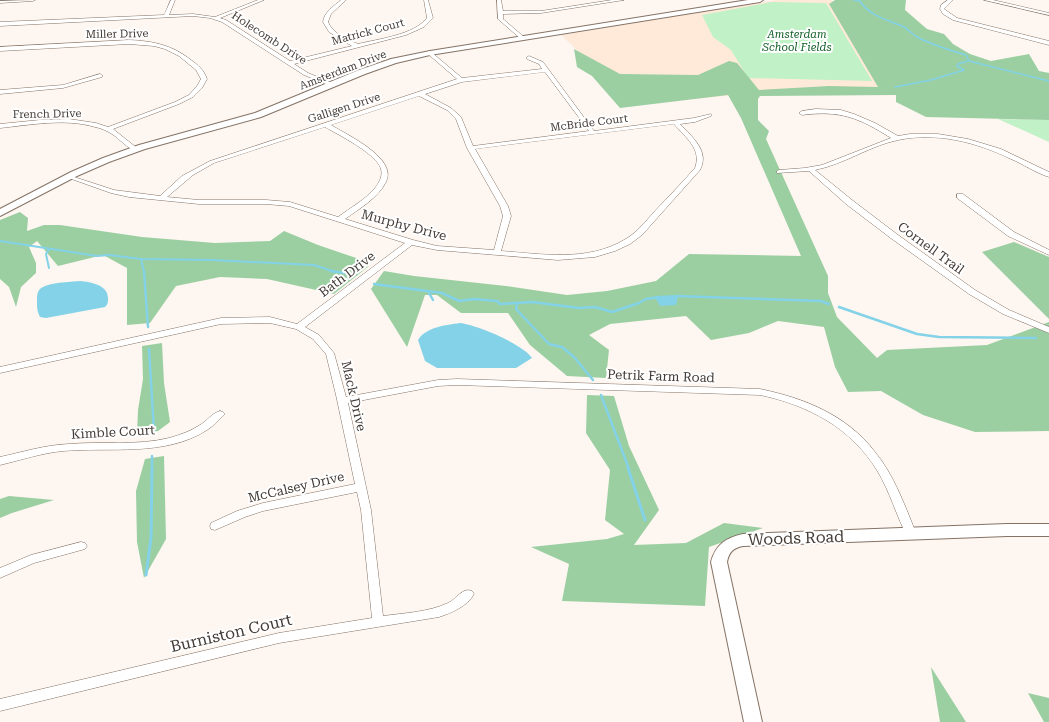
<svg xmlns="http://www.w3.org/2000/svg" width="1049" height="722" viewBox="0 0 1049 722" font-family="'Roboto Serif',serif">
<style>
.built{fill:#ffeada}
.green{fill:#c1f1c6}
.forest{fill:#9bcfa2}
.water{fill:#83d2e7}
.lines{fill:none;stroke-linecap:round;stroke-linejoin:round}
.stream-far3{stroke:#83d2e7;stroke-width:1.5}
.stream-far2{stroke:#83d2e7;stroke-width:2}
.stream-far1{stroke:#83d2e7;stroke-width:2.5}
.stream{stroke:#83d2e7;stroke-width:3}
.minor-casing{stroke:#847366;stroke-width:1}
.tertiary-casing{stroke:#847366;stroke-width:2}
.minor{fill:#fff;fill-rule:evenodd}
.tertiary{fill:#fff;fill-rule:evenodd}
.labels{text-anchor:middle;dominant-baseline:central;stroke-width:4;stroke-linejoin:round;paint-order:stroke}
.far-street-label{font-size:11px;fill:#433b35;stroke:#fff}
.far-park-label{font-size:11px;font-style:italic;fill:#15612a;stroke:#fff}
.street-label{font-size:13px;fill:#433b35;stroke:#fff}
.near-street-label{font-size:16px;fill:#433b35;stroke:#fff}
</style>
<rect width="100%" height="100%" fill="#fef6f0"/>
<!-- built -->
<path class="built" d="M 776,0 L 832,0 L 889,89 L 749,94 L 634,104 L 561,35 Z"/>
<!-- green -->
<g class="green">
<path d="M 772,2 L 826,3 L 872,81 L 748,78 L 731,50 L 713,37 L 702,15 Z"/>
<path d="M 998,119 L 1049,120 L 1049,142 Z"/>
</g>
<!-- forest -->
<g class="forest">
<path d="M 835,0 L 906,0 L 905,10 L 927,29 L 944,34 L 953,44 L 970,54 L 991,61 L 1029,54 L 1039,71 L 1049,73 L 1049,120 L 926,117 L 896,102 L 896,95 L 760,96 L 758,99 L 758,120 L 769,131 L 766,139 L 828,276 L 828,293 L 837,317 L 877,358 L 887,350 L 987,345 L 1049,322 L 1049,431 L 975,432 L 923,415 L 881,391 L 848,392 L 835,367 L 824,327 L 778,321 L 749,333 L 711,340 L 686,316 L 610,324 L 589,335 L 609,350 L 606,378 L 567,376 L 530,345 L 508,313 L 461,313 L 437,295 L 425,295 L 407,347 L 371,289 L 384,271 L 414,276 L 506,286 L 567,295 L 607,291 L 656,281 L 689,254 L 801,256 L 741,118 L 728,95 L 620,108 L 592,76 L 577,67 L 574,49 L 620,74 L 698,75 L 729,61 L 737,63 L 759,90 L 829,86 L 878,87 L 829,4 Z"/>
<path d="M 20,212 L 28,218 L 27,231 L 44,225 L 60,225 L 142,237 L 215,243 L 270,241 L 284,231 L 318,245 L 362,260 L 369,266 L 334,294 L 267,279 L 220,277 L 176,286 L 150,323 L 127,325 L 127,268 L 103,255 L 58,266 L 37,241 L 29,247 L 36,263 L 36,273 L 21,287 L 16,307 L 9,287 L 0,279 L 0,220 Z"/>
<path d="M 1014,242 L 1049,257 L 1049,319 L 982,252 Z"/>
<path d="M 162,343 L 164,383 L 170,422 L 158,431 L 137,435 L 138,410 L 143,379 L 142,346 Z"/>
<path d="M 587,395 L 614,396 L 629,446 L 659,510 L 634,545 L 686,543 L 724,523 L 763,528 L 709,547 L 705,606 L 562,601 L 569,564 L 531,547 L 607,539 L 624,534 L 605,520 L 610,470 L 586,433 Z"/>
<path d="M 164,456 L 166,539 L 144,578 L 137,542 L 136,491 L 145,459 Z"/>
<path d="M 9,496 L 54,500 L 12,513 L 0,518 L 0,499 Z"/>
<path d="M 931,667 L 966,722 L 940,722 Z"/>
<path d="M 1028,693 L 1049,698 L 1049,722 L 1044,722 Z"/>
</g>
<!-- water -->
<g class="water">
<path d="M 80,281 C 91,282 108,285 108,298 C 108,302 108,304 105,307 L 46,318 L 40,317 C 37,311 37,307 37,301 C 37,297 37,292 40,289 C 48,282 70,282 80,281 Z"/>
<path d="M 676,295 L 678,297 L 676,305 L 660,306 L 656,299 L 657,296 Z"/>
<path d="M 460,323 C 477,325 523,344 532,358 L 516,368 L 437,368 L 425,361 L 418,340 C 426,327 446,325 460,323 Z"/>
</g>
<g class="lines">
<!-- stream-far3 -->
<g class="stream-far3">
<path d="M 854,0 L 860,1 C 869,16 889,20 904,27 C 909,30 912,34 917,37 C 932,45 949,50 966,55 L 969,61 L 1049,81"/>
<path d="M 895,87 L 931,80 L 964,70 L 957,66 L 958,64 L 968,61"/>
</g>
<!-- stream-far2 -->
<g class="stream-far2">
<path d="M 0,241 L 97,256 L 109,255 L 141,259 L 212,260 L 314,265 L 335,272"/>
<path d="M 49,249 L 46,254 L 49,268"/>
<path d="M 141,259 L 144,272"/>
</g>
<!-- stream-far1 -->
<g class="stream-far1">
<path d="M 144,271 L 148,327"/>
<path d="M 331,271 L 351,274"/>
<path d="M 374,284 L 442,293 L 459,301 L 474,299 L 497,301 L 500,304 L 532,302 L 579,308 L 595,307 L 612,312 L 639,303 L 646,299 L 659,297"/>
<path d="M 429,293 L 433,300"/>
<path d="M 676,296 L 821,301 L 829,304"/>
<path d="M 517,304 L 516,309 L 549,344 L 562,347 L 574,357 L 593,380"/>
<path d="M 839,307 L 917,334 L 939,337 L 1036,338"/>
<path d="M 149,349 L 154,432"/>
<path d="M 601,395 L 629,469"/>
<path d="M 152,469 L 152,456"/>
</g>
<!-- stream -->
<g class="stream">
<path d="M 628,468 L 645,520"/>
<path d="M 146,575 L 151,538 L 152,468"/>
</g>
<defs>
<g id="minor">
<path d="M 35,0 L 33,1 L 0,3 L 0,1 Z"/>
<path d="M 171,0 L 175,0 L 169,15 L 193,14 L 215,17 L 258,0 L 264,0 L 220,18 L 226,20 L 290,61 L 352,46 L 329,32 L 323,22 C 324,12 334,6 341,0 L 346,0 L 331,14 L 328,22 C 333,34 347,39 358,44 C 378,39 414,35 427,18 L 424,0 L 428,0 L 433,18 L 424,27 L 406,35 L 294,64 L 308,73 L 335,84 L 336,85 L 333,87 L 304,75 L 222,22 L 210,18 L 193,16 L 0,26 L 0,22 L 164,15 Z"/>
<path d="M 497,0 L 501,0 L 503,11 L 541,11 L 612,0 L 624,0 L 541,13 L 503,14 L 503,19 L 524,37 L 524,39 L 522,40 L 498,19 Z"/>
<path d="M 948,0 L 953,0 L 944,9 L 957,18 L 1049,41 L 1049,45 L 953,20 L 943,14 L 940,9 L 941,5 Z"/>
<path d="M 984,0 L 993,0 L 1049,13 L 1049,15 Z"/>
<path d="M 129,40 C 153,41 172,45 191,60 C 198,65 204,70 207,79 L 202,88 L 193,97 L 179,104 L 113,129 L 137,148 L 137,150 C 129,151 119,138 112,134 C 107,131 101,128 95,127 C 65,118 30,125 0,128 L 0,124 L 40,120 L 69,119 L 96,123 L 108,127 L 175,102 L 189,95 L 197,86 L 201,79 L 196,70 L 179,56 L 165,49 L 154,46 L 129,44 L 0,51 L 0,47 Z"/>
<path d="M 430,51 L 462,78 L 542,69 L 539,64 L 527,59 L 526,58 L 529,56 L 543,62 L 594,131 L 694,118 L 711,114 L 711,116 L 695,122 L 680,124 C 692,137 710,151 700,170 L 642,235 L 630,244 L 615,251 L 595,257 L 558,260 L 437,250 L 412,245 L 305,327 L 319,335 L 334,353 L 346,397 L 438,380 L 457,379 L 760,389 C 804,398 847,415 875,452 C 894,475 905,506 916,533 L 915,536 L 911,537 L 907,536 C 896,515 890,492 878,472 C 852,428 808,405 760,395 L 457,385 L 438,386 L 348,403 L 371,510 L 383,616 C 405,613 429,612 448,603 C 457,599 462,587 472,591 L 474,594 C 468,606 451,613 439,617 L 279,643 L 0,711 L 0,699 L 279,633 L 372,618 L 361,510 L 357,492 L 263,511 L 245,517 L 215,530 L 211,529 L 210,526 L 211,523 L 237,511 L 263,503 L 355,484 L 336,395 L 326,354 L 313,339 L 296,329 L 270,323 L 221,324 L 0,373 L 0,367 L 221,318 L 270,317 L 297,324 L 405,243 L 289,206 L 266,204 L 199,204 L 129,197 L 111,193 L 66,177 L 67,176 L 71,176 L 114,190 L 160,196 L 182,176 L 210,161 L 457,79 L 428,54 L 428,52 ZM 545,72 L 589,131 L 473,146 L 461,117 L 451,108 L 425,94 L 462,82 ZM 419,96 L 447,110 L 456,119 L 467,148 L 500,206 L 503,216 L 494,250 L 437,246 L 413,240 L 345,219 C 359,209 378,198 386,182 C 398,158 347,135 331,125 ZM 674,124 C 686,138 702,149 695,168 C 682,183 668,197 655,211 C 646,221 637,233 624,240 C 587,262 542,254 501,251 L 511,216 L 508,206 L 475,149 ZM 325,127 C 339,135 377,154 381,169 C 383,176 379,183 375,188 C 365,200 350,208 338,217 L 290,202 L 266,200 L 199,200 L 167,197 L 193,175 L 214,163 Z"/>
<path d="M 100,74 L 103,76 L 102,77 L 63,88 L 0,94 L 0,90 L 63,85 Z"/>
<path d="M 816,109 L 841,110 L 854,114 L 875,123 L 898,136 L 910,134 L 938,134 L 968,139 L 1001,149 L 1049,172 L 1049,177 C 1036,173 1023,164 1011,159 C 976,142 937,132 898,140 C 869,146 845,164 815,170 L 852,200 L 898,235 L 975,290 L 1009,310 L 1049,327 L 1049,333 L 1003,314 L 969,294 L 892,239 L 846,204 L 809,171 L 777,173 L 777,171 L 779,170 L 805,168 L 822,165 L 891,138 C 859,118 841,110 802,115 L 799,113 L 802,111 Z"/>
<path d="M 957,194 L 963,194 L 1014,232 L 1049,250 L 1049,255 L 1008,236 L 957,198 Z"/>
<path d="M 220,411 L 223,412 L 225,414 L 223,416 C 218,421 213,426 207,430 C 165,457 110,447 63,451 C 42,453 21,460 0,465 L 0,457 C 23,452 45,445 69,444 C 102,441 137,446 169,438 C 180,435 191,431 200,425 C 207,421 212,413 220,411 Z"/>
<path d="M 81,542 L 85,543 L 87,546 L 85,549 L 34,563 L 0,578 L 0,568 L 31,555 Z"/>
</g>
<g id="tertiary">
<path d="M 748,0 L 763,0 L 760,2 L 430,55 L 396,63 L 365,74 L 261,117 L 145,149 L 109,162 L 77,176 L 0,216 L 0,209 L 71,172 L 103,158 L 139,145 L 255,113 L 359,70 L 391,59 L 430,51 Z"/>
<path d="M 1007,524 L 1049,524 L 1049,536 L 1007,536 L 743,546 C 733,548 729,552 727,562 L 762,722 L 744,722 L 711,562 C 716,544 726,538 743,534 Z"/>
</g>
</defs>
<!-- minor casing -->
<use href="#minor" class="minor-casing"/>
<!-- tertiary casing -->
<use href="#tertiary" class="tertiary-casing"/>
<!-- minor -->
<use href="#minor" class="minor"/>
<!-- tertiary -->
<use href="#tertiary" class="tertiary"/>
</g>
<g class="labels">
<!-- far-street labels -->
<g class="far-street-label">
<text transform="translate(368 32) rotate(-15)">Matrick Court</text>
<text transform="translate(117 34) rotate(-1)">Miller Drive</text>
<text transform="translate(269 38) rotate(33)">Holecomb Drive</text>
<text transform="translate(343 70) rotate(-21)">Amsterdam Drive</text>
<text transform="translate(344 108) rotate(-18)">Galligen Drive</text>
<text transform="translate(47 114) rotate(-1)">French Drive</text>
<text transform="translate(589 123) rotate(-7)">McBride Court</text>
</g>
<!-- far-park labels -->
<g class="far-park-label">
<text x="797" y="34">Amsterdam<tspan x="797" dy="13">School Fields</tspan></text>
</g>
<!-- street labels -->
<g class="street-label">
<text transform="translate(404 225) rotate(15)">Murphy Drive</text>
<text transform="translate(931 248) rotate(36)">Cornell Trail</text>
<text transform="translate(347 274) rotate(-37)">Bath Drive</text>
<text transform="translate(661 376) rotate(2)">Petrik Farm Road</text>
<text transform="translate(354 396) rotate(77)">Mack Drive</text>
<text transform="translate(113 432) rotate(-3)">Kimble Court</text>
<text transform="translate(296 487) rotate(-13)">McCalsey Drive</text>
</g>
<!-- near-street labels -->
<g class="near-street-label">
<text transform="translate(796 538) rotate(-2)">Woods Road</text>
<text transform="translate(231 633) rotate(-13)">Burniston Court</text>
</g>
</g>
</svg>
